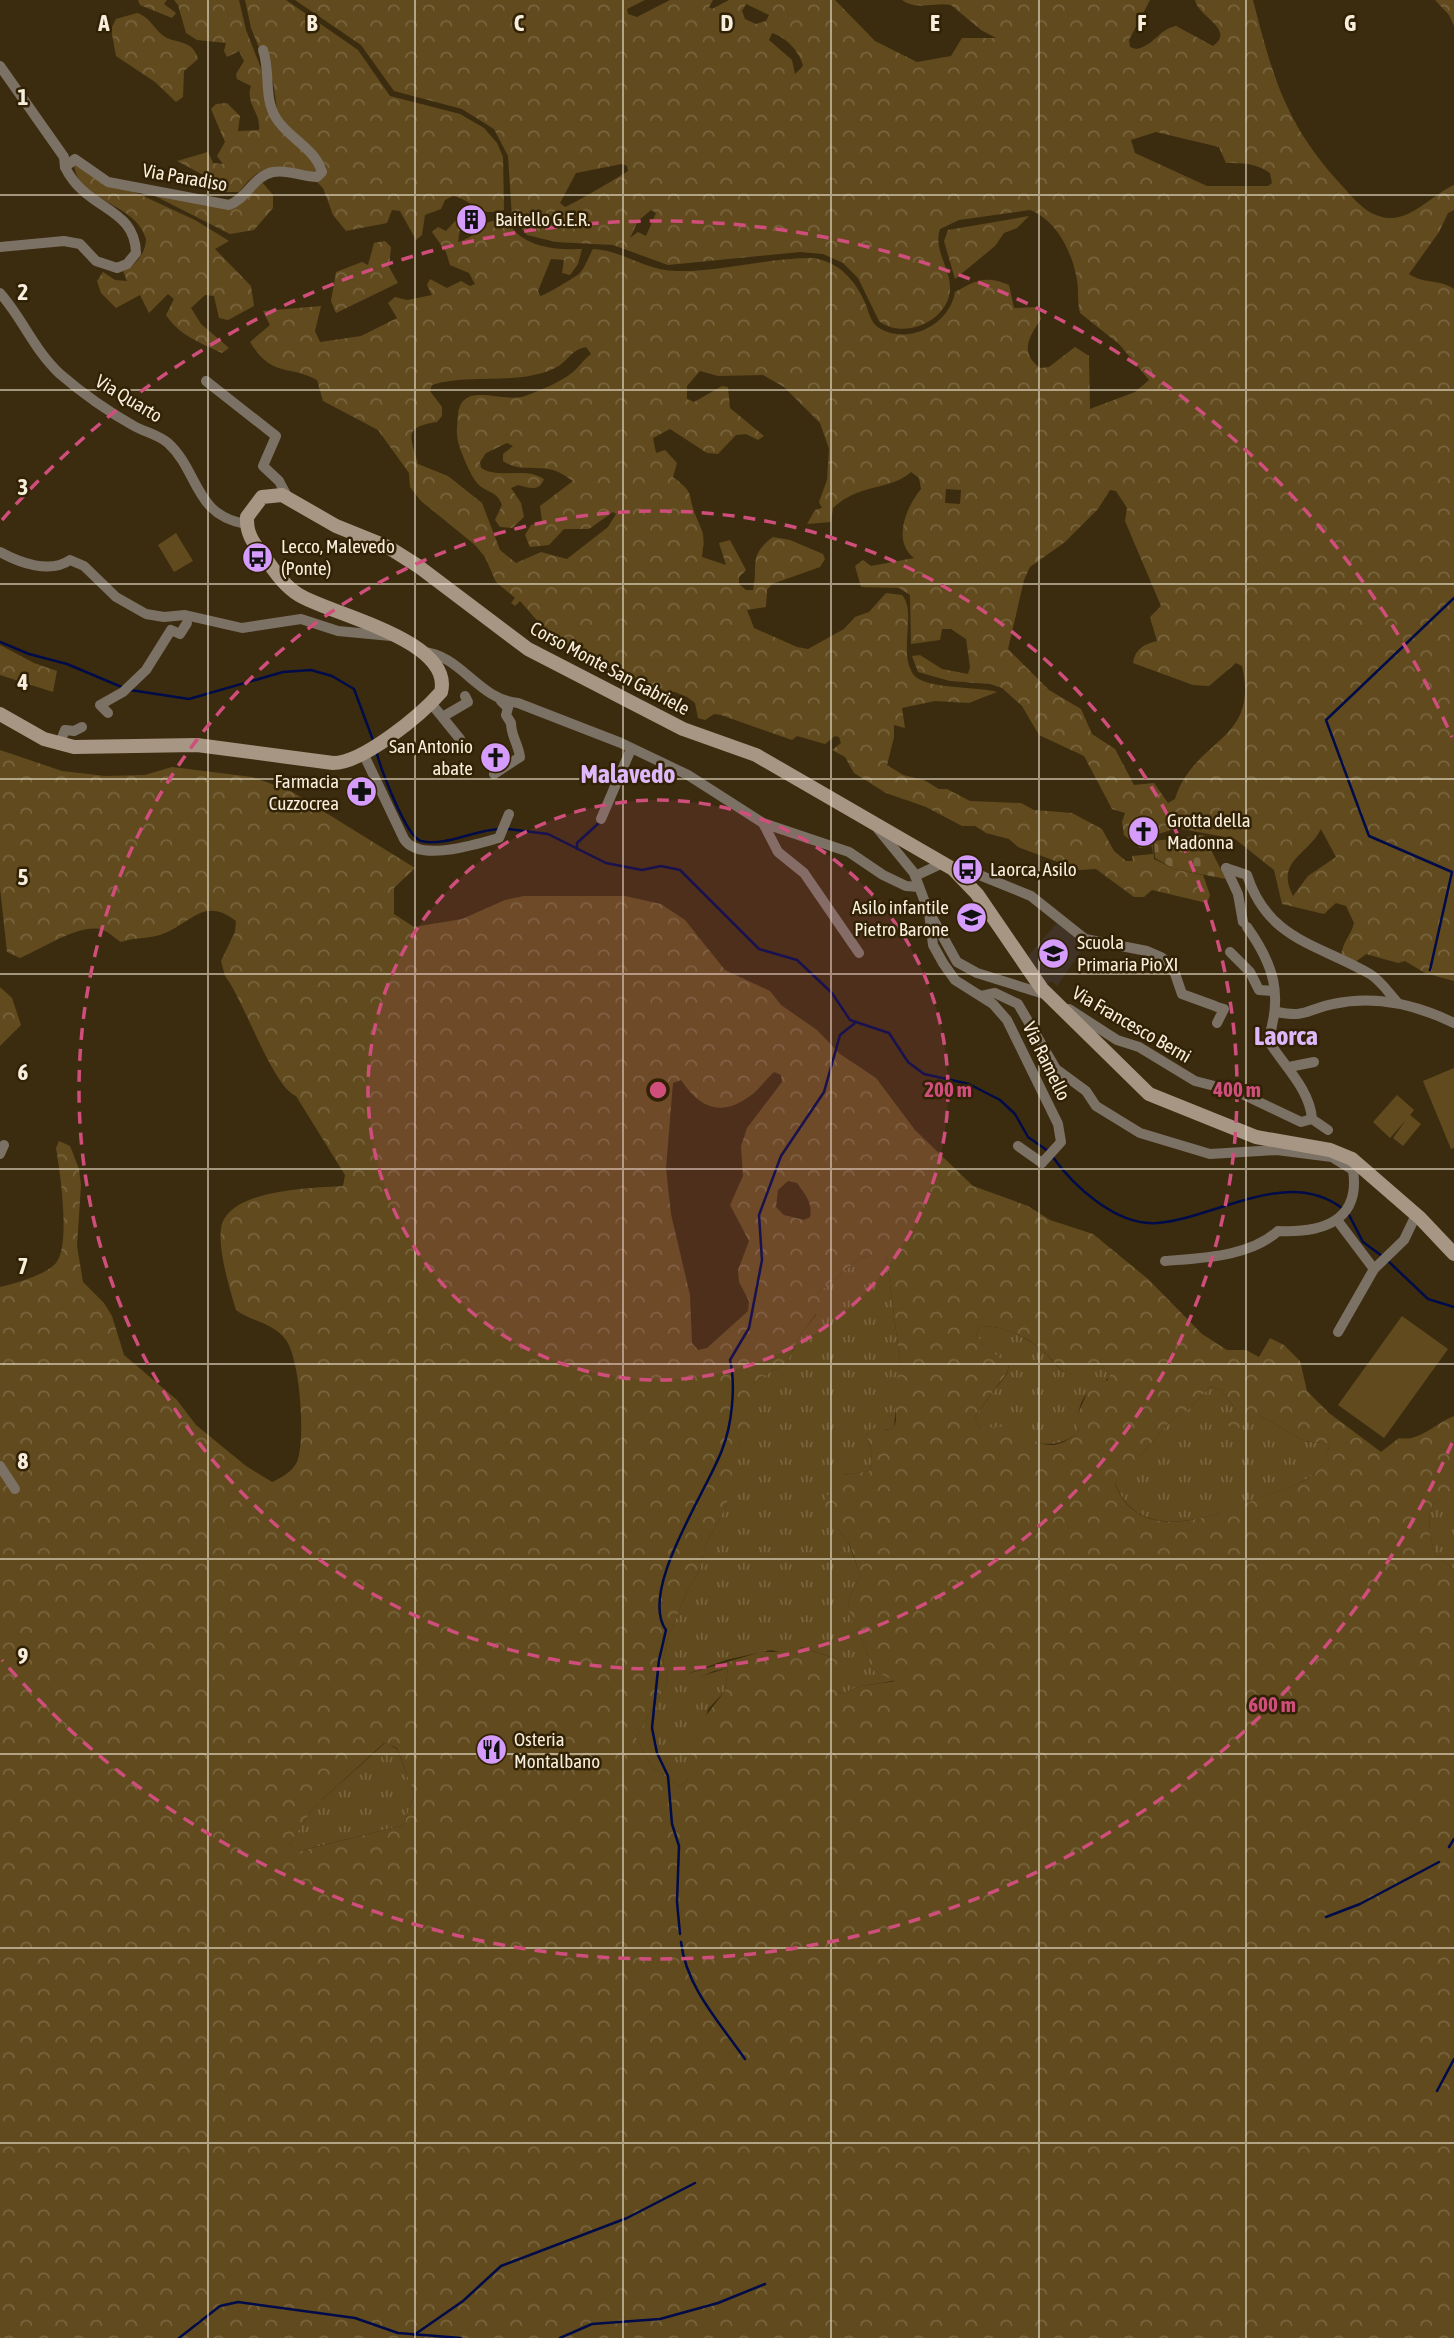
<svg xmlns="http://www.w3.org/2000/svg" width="1454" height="2338" viewBox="0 0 1454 2338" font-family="'Asap Condensed',sans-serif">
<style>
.education{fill:#413426}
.grass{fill:url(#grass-tufts)}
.forest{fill:url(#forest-crowns);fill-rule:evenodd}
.cemetery{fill:url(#cemetery-stones)}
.garden{fill:#614a1e}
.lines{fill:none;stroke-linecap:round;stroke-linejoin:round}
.stream{stroke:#000b49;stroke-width:2.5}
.street{stroke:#7c7165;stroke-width:10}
.secondary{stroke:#a79683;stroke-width:14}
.grid{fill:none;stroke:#f8eedd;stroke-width:2;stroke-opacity:0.55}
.ring{fill:none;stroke:#d04e7c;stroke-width:3.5;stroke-dasharray:12 9}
.labels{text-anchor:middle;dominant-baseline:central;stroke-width:5;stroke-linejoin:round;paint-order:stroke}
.street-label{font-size:19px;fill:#f8eedd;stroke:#312205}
.poi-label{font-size:19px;fill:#f8eedd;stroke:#312205;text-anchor:start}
.district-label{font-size:26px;font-weight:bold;fill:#dfb8fb;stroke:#312205}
.grid-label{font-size:23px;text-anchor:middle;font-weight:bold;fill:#f8eedd;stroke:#312205;stroke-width:5;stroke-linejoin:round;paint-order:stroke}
.centre{fill:#d04e7c;stroke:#312205;stroke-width:3.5}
.ring-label{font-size:21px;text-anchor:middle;font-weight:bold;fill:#d04e7c;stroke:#312205;stroke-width:5;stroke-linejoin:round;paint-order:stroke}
</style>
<defs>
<pattern id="grass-tufts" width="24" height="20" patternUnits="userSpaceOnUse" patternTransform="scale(1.75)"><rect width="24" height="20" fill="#614a1e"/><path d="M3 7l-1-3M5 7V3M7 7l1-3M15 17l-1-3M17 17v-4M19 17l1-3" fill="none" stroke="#78643e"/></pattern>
<pattern id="forest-crowns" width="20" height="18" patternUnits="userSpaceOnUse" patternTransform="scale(1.75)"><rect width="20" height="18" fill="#614a1e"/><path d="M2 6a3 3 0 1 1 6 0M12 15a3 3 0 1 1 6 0" fill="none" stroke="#78643e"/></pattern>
<pattern id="cemetery-stones" width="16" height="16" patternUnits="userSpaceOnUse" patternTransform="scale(1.75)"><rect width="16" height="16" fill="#614a1e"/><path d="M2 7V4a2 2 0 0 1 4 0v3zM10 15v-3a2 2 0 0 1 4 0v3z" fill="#78643e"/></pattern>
</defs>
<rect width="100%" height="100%" fill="#3c2c0f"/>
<!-- education -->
<path class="education" d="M 1058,922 L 1086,944 L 1057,986 L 1052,981 L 1045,985 L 1027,957 Z"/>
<!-- grass -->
<g class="grass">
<path d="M 875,1254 L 886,1254 L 900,1361 L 894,1427 L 884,1431 L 866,1433 L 872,1452 L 870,1471 L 843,1475 L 837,1528 L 847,1540 L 861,1576 C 857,1583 850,1593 849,1601 C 846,1622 869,1642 869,1664 L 875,1671 L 896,1680 C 878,1685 859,1683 844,1694 L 838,1692 L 836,1659 L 801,1647 L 780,1652 L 771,1650 L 726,1660 L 687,1674 L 686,1681 L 728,1668 L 725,1691 L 708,1709 L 687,1780 L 680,1787 L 651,1766 L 636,1737 L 665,1687 L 668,1679 L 663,1663 L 667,1641 L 687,1591 L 700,1570 L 704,1549 L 727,1504 L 734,1464 L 740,1446 L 748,1437 L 751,1386 L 761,1377 L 787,1363 L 800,1335 L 816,1315 L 818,1293 L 859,1259 Z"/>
<path d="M 980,1326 C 1002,1326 1023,1335 1041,1349 C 1057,1361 1062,1388 1088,1363 L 1102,1366 L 1110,1375 C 1106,1383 1099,1384 1092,1389 C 1079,1397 1076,1418 1079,1431 C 1047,1461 1016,1429 980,1428 L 975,1416 L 1007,1374 L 1009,1366 L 983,1345 L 976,1334 Z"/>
<path d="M 1211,1386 L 1221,1390 L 1236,1410 L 1259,1415 L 1304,1441 L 1330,1444 C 1328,1450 1326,1459 1323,1464 C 1308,1485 1283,1488 1262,1497 C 1217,1516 1139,1547 1115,1483 L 1120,1470 L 1141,1455 L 1171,1420 L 1188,1410 Z"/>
<path d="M 1450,1495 L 1454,1504 L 1454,1569 L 1435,1555 L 1429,1531 L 1430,1513 L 1434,1503 Z"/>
<path d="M 385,1743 L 397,1749 L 414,1793 L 404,1825 L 299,1851 L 289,1844 L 314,1807 Z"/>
</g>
<!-- forest -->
<g class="forest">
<path d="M 138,0 L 167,0 L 164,4 L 176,13 L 172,18 L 140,5 Z"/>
<path d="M 174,0 L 239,0 L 246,30 L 264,76 L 270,104 L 320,172 C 282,183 274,146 239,192 L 226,192 L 228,188 L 177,161 L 208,152 L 213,163 L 223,164 L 217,156 L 225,142 L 211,109 L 216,104 L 227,103 L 240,116 L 238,131 L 259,130 C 261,113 245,103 251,86 L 237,79 L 236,74 L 244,61 L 239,51 L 227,57 L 224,51 L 226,43 L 197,40 L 186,33 L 178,5 Z"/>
<path d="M 245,0 L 286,0 L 358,50 L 390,96 L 460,114 L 484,128 L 497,143 L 503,157 L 504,210 C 477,218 476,201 453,196 L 445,200 L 441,209 L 425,215 L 422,235 L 416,240 L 400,211 L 392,210 L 387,223 L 346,231 L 333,215 L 323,188 L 316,181 L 326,174 L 326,167 L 278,115 L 273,82 L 251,28 Z"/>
<path d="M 295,0 L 645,0 L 627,9 L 628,14 L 637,17 L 670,0 L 713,0 L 709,7 L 712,9 L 729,0 L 835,0 L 875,41 L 917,62 L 951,56 L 962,38 L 996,38 L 981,30 L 951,5 C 934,2 917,11 902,0 L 1150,0 L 1129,40 L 1130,47 L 1136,49 C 1154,46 1159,29 1176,26 L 1213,46 C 1236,29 1198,17 1195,0 L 1253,0 C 1274,81 1286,126 1345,189 C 1358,204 1372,219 1393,218 C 1414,217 1435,193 1454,185 L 1454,210 L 1448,213 L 1439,232 L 1409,274 C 1423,284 1440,279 1454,289 L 1454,981 L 1425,973 L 1405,961 L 1398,963 L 1366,954 L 1354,963 L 1341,957 C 1342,942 1351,936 1354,923 L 1346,906 L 1336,903 L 1324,914 L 1282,904 L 1274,870 L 1235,839 L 1177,828 L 1152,836 L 1154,859 L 1174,869 L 1203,875 L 1210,895 L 1207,903 L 1152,890 L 1144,897 L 1134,897 L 1096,869 L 1079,870 L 1018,847 L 1009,839 L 986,833 L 975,826 L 962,826 L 926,807 L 886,793 L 854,773 L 845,757 L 832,750 L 841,743 L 839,737 L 835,736 L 825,744 L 797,736 L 792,740 L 721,715 L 714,714 L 705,720 L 698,718 L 695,703 L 687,697 L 675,692 L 650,692 L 594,666 L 556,646 L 552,639 L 549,642 L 544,639 L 548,633 L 520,601 L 515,606 L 511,603 L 515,598 L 496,582 L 485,557 L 475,545 L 421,501 L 410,487 L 409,473 L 378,430 L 323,401 L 317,380 C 288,364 273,379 250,342 L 270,325 L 263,311 L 321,306 L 315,331 L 320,342 L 361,336 L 397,318 L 388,303 L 395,297 L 407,300 L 432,295 L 427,285 L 430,279 L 447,288 L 461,281 L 470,286 L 475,284 L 469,273 L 450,265 L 446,252 L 432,232 L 438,227 L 446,231 L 455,221 L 461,222 L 458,242 C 482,236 472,221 507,219 C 519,247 554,250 582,249 L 578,264 L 570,275 L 562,273 L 564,260 L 551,259 L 538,291 L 540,296 C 546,295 573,278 579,274 C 585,268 589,256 593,249 C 622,250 646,271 676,271 C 721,272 766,258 812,258 C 839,261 856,281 866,305 C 869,313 871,323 879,328 C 909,346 950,324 955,292 C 976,280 986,275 1009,285 L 1014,308 L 1037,307 L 1041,319 C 1029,337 1019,352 1040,368 L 1049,367 L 1075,347 L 1089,356 L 1090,409 L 1135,392 L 1149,380 L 1119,344 L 1080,313 C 1077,302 1079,291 1077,280 C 1073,254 1057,220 1030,210 L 959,220 L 940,229 C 933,250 950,267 950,288 C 950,320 904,341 879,321 L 858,278 L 843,263 L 823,254 L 800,252 L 668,265 L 613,245 L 556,242 L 527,235 L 512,217 L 508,156 L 494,129 L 462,109 L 394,91 L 361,45 ZM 746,4 L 769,15 L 766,21 L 756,24 L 745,19 L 742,11 ZM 772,33 C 786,37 800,52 803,66 L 795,74 L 792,60 L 769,40 ZM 1156,132 L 1219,147 L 1226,163 C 1243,163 1256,163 1270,173 L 1272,183 L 1268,186 L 1207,186 L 1135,153 L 1131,140 ZM 622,164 L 627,166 L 628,171 C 624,174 570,206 565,207 L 560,203 L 576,173 ZM 651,210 L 656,213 L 646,236 L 638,232 L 630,238 L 638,221 ZM 586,347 L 591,354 C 582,361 580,366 573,372 C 561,382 539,391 525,396 C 504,404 461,379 458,415 C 457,424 456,433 458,442 C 462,454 470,476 479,485 C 488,493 497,491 502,505 L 495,520 L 500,527 L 512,528 L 524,517 L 521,503 L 511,488 L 518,485 C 528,487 539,493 544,479 C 524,466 501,480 481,468 L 480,462 L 486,453 L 507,443 L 513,446 L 503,454 L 503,461 C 519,472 535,465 553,470 C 560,472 567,477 573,481 L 540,506 L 542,521 L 531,525 L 525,535 L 530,547 L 549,545 L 564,529 L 589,529 L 613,512 L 616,514 L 608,527 L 567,559 L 541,552 L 516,563 L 500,550 L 482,503 L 448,476 L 418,464 C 410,436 403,427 437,422 L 442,416 L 442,407 L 430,391 L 432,385 C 468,373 518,386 555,368 C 568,362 570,350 586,347 ZM 700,371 L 718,376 L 763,375 L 784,387 L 820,423 L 829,449 L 827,480 L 819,502 L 822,508 L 815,510 L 807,524 L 831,522 L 833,508 C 861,482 890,491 911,472 L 919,478 L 921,489 C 906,507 892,541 914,558 L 871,566 L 863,560 L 855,566 L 861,587 L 899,588 L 910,595 L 911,644 L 940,640 L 942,629 L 951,629 L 966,639 L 970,667 L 968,674 L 942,669 L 920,655 L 912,656 L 918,672 L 950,681 L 990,684 L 1002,688 L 1022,706 L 1039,735 L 1084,756 L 1112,809 L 1125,813 L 1122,822 L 1124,835 L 1140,848 L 1152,846 L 1153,854 L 1132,856 L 1133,861 L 1126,861 L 1114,851 L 1102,829 L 1072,813 L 1034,810 L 1021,803 L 970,801 L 947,789 L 939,789 L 924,780 L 903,775 L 887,765 L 894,737 L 894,725 L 905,728 L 902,708 L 935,701 L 969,703 L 997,692 C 979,686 923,690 913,674 C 898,651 917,612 902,595 L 886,593 L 869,612 L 855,617 L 844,629 L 808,649 L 797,647 L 754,628 L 747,610 L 766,607 L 767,590 L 772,584 L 820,567 L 825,559 L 823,554 L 790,540 L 773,537 C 747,556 759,565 753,590 L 746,590 L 739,584 L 739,577 L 746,570 L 730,540 L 719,543 L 726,565 L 702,557 C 705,532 704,536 695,514 C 687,492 695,494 673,477 L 677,463 L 665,450 L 656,453 L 653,438 L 670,429 L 707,453 L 718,454 L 736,435 L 746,434 L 758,440 L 764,436 L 730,408 L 728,387 L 722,386 L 694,402 L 687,399 L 687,386 ZM 946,489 L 961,490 L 960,504 L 945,503 ZM 1110,490 L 1116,491 L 1127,508 L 1125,521 L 1161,606 L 1150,617 L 1157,641 C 1144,644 1135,649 1133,663 L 1193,685 L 1209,686 L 1236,663 L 1242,666 C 1260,742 1194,738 1175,799 L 1168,803 L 1154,783 L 1134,785 L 1115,749 L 1092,734 L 1081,709 L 1049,690 L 1008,649 L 1024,580 L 1030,567 L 1065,542 L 1098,509 ZM 1321,829 L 1336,857 L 1308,876 L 1293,896 C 1275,861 1307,856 1321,829 Z"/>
<path d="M 1435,0 L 1454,0 L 1454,26 L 1449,15 Z"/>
<path d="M 137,13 C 151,17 155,32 167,38 C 181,44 193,41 198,59 L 184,71 L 183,97 L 176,102 L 155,82 L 116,56 L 111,29 L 116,19 Z"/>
<path d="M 74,164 L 195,220 L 229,241 L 215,249 L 251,286 L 254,306 L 228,320 L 219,318 L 214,296 L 205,295 L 191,308 L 201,324 L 229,348 L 222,353 C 200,343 179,335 166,315 L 174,299 L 168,294 L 149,313 L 140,295 L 116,308 L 101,293 L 97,281 L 103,272 L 115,280 L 127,281 L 123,271 C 136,266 146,252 146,239 C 136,202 77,202 74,164 Z"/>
<path d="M 262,182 L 273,195 L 273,208 L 254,230 L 230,234 L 151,194 L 239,205 Z"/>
<path d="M 1029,216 L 1017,228 L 1004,233 L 995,246 L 955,279 L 944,241 L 948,230 Z"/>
<path d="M 385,241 L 391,247 L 389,267 L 398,283 L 336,313 L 331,301 L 336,272 L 362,262 L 368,265 L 374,243 Z"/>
<path d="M 0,645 L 34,663 L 57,671 L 53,692 L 0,675 Z"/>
<path d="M 0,750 L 62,771 L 105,776 L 145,775 L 172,767 L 252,777 L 289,790 L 415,868 L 394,888 L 394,914 L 414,927 L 462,919 L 505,900 L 524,896 L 625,896 L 661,904 L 685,920 L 725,970 L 770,991 L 781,1005 L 817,1030 L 840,1054 L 876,1078 L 915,1130 L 973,1186 L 1028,1206 L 1050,1220 L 1093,1234 L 1148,1279 L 1202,1334 L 1227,1350 L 1246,1350 L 1259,1357 L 1270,1338 L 1284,1345 L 1300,1361 L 1307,1391 L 1329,1413 L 1381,1452 L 1399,1438 C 1420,1442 1434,1424 1454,1416 L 1454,1504 L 1450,1496 L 1434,1503 L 1430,1513 L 1429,1531 L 1435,1555 L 1454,1569 L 1454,2338 L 0,2338 L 0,1287 C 16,1283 44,1276 56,1263 C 71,1245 60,1171 56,1148 L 59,1141 L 70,1146 L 79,1169 L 81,1185 L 77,1246 L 83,1282 L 104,1303 L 112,1316 L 124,1355 L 177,1400 L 196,1425 L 246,1466 L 272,1482 C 281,1478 292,1472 297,1462 C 306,1440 300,1359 286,1340 C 273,1322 252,1322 236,1310 C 230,1290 218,1250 221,1229 C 226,1189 312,1188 343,1186 L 345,1175 L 296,1096 C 272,1086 244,1000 225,976 L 221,961 L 235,932 L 236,921 C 205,897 193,921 165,933 C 152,939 135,937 121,942 C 116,939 109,932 103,930 C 81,922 42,949 20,958 L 7,952 L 0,888 ZM 774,1072 L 781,1075 L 782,1082 L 747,1128 L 741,1146 L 743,1176 L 730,1205 L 749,1241 L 738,1270 L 739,1282 L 749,1301 L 748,1311 L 707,1348 L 698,1350 L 692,1343 L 690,1295 L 671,1214 L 666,1168 L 673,1083 L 681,1080 C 699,1107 720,1118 750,1096 C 759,1090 766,1079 774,1072 ZM 788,1181 L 797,1183 C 805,1194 813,1203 810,1217 L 804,1220 L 784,1215 L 776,1207 L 778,1190 ZM 875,1254 L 886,1254 L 900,1361 L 895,1395 L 896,1421 L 894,1427 L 885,1431 L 874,1428 L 866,1433 L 872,1452 L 870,1471 L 843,1475 L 838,1478 L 836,1488 L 826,1496 C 822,1524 833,1520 846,1539 C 853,1550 856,1564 861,1576 C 857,1583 850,1593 849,1601 C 846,1623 869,1642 869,1664 L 875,1671 L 895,1681 C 877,1685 859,1683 844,1694 L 838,1692 L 838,1679 L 845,1667 L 836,1659 L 794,1645 L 780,1652 L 761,1652 L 687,1674 L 680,1681 L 683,1684 L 714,1671 L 728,1668 L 725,1691 L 697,1727 L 687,1780 L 680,1787 L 651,1766 L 636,1737 L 665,1687 L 668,1679 L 663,1663 L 667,1641 L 687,1591 L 700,1570 L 704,1549 L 727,1504 L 740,1446 L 754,1432 L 751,1386 L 761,1377 L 787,1363 L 800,1335 L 823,1305 L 818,1293 L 859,1259 ZM 980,1326 C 1002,1326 1024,1335 1041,1349 C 1058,1361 1062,1388 1089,1363 L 1102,1366 L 1110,1375 L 1107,1381 L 1096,1377 L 1085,1380 L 1088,1391 L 1076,1418 L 1079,1431 C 1046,1462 1033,1433 1002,1427 C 996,1426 987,1428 980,1428 L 975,1416 L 1007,1373 L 1009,1365 L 983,1345 L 976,1334 ZM 1211,1386 L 1221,1390 L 1236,1410 L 1224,1423 L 1236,1430 L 1259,1415 L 1304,1441 L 1330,1444 C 1328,1450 1326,1459 1322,1465 C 1308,1485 1283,1488 1261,1497 C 1217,1516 1139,1547 1115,1484 L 1120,1471 L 1141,1455 L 1171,1420 L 1188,1410 ZM 384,1743 L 397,1748 L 414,1793 L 404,1825 L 300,1851 L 289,1844 L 314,1807 Z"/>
<path d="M 0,987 L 12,998 L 21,1025 L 0,1046 Z"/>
</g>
<!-- cemetery -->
<path class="cemetery" d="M 1203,835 L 1226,879 L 1174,869 L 1155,858 L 1154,841 Z"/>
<!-- garden -->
<g class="garden">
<path d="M 176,533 L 193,561 L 174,572 L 158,545 Z"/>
<path d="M 1454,1068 L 1454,1148 L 1451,1149 L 1423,1081 Z"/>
<path d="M 1397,1095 L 1414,1110 L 1410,1115 L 1421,1124 L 1403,1146 L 1393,1138 L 1406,1120 L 1390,1138 L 1373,1122 Z"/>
<path d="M 1402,1316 L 1448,1349 L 1384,1438 L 1338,1405 Z"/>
</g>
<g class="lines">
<!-- stream -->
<g class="stream">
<path d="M 0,642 L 29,654 L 67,664 L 124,688"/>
<path d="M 130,690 L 189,699 L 283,672 L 311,670 L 332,676 L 354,689 L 373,740"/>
<path d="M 376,750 C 380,767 406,837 421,841 C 446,847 476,829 501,829"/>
<path d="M 508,829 L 548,834 L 606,863 L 642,870 L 661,866 L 680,870 L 759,949 L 797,960 L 832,993 L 850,1020 L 889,1033 L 908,1062 L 924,1074 L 969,1084 L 1000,1100 L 1015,1114 L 1028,1137 L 1048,1151"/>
<path d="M 577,849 L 577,843 L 601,821"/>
<path d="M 1430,970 L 1452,872 L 1369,836 L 1326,720 L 1454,598"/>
<path d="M 1052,1156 C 1074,1187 1117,1226 1157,1223 C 1217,1218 1288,1166 1343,1209"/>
<path d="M 1348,1213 L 1363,1242 L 1382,1256"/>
<path d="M 1387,1260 L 1428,1299 L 1454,1307"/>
<path d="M 1449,1847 L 1454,1839"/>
<path d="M 1326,1917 L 1360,1904 L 1439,1862"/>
<path d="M 680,1934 L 677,1902 L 679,1846 L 672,1824 L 668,1776 L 657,1753 L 652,1728 L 659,1660 L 666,1630 C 638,1591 707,1491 722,1450 C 732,1425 736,1386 730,1360 L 749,1328 L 762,1260 L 759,1215 L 781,1156 L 824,1092 L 840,1035 L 855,1023"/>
<path d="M 681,1942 C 686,1987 720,2023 745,2059"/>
<path d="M 1437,2091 L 1454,2059"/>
<path d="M 414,2335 L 463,2301 L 501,2266 L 627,2218 L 695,2183"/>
<path d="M 179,2338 L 220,2306 L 238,2302 L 355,2318 L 398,2333 L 461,2338"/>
<path d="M 560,2338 L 592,2324 L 660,2319 L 718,2303 L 765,2284"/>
</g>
<!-- street -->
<g class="street">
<path d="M 0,66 L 64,157 L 65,167"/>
<path d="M 0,247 L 64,241 L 80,244 L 96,261 L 117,268 L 127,264 L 136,253 C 135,206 86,211 65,167 L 75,159 L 108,182 L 229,205 C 247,199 253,176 273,172 C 288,169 302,177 317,177 L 322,172 C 315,148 288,138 276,118 C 263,96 271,73 263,50"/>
<path d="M 0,293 C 23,319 34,350 60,374 C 82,393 109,412 134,426 C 145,432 159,435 168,443 C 199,471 194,516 246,524"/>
<path d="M 206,381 L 276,436 L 263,466 L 279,481 L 287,496"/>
<path d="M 0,552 C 20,563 50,574 70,560 L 84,566 L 116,597 L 146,614 L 164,617 L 185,615 L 242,628 L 301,619 L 338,631 L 391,636"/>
<path d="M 422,652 C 461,654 477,699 518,703 L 621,743 L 688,775 L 763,823 L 849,852 L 883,875 L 906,886 L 919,887"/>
<path d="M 430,702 L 460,739"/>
<path d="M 108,713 L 100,705 L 123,692 L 146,670 L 171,630 L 180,634 L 187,623"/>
<path d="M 444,716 L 468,702 L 465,696"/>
<path d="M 59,745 L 65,730 L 74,731 L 82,727"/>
<path d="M 363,753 L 404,839 C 419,863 476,844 499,838 L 509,814"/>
<path d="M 494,774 L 520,757 C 518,743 511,736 511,723 L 506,715 L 508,708 L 501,701"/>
<path d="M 601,819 L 631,749"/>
<path d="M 763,823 L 778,852 L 804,873 L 859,953"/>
<path d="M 878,829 L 914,873 L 929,913 L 933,945 L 943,963 L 955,980 L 993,1004 L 1007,1020 L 1058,1124 L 1061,1142 L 1042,1163 L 1018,1146"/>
<path d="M 1226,868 L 1247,875 C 1268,940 1318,944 1370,974 C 1380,980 1389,993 1397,1002"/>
<path d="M 1226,868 L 1238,894 L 1243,922"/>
<path d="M 915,876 L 943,863"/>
<path d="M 962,876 L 972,872 L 1031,896 L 1085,939 L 1147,951 L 1161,957 L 1172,965 L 1182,994 L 1215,1006"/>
<path d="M 933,919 L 957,962 L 977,973 L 1044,994"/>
<path d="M 1247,927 C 1274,965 1283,995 1268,1040 C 1283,1065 1310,1089 1312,1119 L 1328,1130"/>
<path d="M 1230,952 L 1250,972 L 1259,990 L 1274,991"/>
<path d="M 981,996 L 995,993 L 1018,1004 L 1056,1069 L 1086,1091 L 1096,1106 L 1140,1133 L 1210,1154 L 1277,1150 L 1316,1155"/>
<path d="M 1069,1009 L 1117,1040 L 1139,1047 L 1195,1081 L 1238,1092 L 1301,1122 L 1312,1119"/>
<path d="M 1277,1012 C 1308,1018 1306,1009 1333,1004 C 1375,995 1417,1005 1454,1023"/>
<path d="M 1217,1023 L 1224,1009 L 1217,1007"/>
<path d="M 1289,1067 L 1314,1062"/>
<path d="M 0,1154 L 4,1145"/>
<path d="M 1337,1220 L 1374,1269"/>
<path d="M 1165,1261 C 1201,1258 1250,1257 1278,1231 C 1321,1233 1361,1222 1353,1170 L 1332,1157 L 1316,1155 L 1317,1152"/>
<path d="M 1338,1332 L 1374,1269 L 1404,1240 L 1416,1215"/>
<path d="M 0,1466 L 15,1489"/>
</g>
<!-- secondary -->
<path class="secondary" d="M 0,714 L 44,739 L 74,747 L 197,745 L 333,763 C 363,763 421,715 441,692 C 454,640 332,615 299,595 C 283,585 274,570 263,555 C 253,543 246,533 247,517 L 262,497 L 282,495 L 336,526 L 388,547 L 418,566 L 528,649 L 683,729 L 756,755 L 953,869 L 977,894 L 1042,989 L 1149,1094 L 1256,1137 L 1330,1150 L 1352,1159 L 1420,1218 L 1454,1254"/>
</g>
<!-- grid -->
<path class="grid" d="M 208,0 L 208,2338M 415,0 L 415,2338M 623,0 L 623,2338M 831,0 L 831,2338M 1039,0 L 1039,2338M 1246,0 L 1246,2338M 0,195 L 1454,195M 0,390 L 1454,390M 0,584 L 1454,584M 0,779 L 1454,779M 0,974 L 1454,974M 0,1169 L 1454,1169M 0,1364 L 1454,1364M 0,1559 L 1454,1559M 0,1754 L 1454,1754M 0,1948 L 1454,1948M 0,2143 L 1454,2143"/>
<!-- distance rings -->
<circle cx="658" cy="1090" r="290" fill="#d04e7c" fill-opacity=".12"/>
<g class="ring">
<circle cx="658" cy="1090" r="290"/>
<circle cx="658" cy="1090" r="579"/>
<path d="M1452 1443A869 869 0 0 1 2 1660M2 520A869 869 0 0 1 1452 737"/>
</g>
<!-- icons -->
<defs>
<symbol id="building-disc" viewBox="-11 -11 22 22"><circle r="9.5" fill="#d59cfb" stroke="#312205"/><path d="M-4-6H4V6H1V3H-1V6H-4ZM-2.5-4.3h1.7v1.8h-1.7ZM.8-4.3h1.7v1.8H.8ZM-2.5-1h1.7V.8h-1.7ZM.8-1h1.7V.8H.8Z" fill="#111"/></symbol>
<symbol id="bus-disc" viewBox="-11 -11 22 22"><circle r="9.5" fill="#d59cfb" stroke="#312205"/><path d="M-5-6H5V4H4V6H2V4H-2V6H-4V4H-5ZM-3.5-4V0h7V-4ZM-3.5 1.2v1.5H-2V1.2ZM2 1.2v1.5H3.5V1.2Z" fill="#111"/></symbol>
<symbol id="church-disc" viewBox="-11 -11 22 22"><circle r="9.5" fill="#d59cfb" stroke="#312205"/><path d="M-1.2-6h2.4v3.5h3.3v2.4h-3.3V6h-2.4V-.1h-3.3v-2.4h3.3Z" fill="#111"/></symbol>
<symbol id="pharmacy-disc" viewBox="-11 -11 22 22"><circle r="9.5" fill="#d59cfb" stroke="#312205"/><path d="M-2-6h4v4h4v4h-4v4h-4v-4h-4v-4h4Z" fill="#111"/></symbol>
<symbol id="school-disc" viewBox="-11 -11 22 22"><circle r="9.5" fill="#d59cfb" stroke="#312205"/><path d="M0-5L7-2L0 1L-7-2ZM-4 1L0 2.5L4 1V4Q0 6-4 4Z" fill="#111"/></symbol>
<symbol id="restaurant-disc" viewBox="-11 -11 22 22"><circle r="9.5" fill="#d59cfb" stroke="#312205"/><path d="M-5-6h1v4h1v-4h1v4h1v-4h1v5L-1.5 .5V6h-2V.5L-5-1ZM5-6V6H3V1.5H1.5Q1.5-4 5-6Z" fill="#111"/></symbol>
</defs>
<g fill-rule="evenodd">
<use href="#building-disc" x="454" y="202" width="35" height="35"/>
<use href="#bus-disc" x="240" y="540" width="35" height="35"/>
<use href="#church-disc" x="478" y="740" width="35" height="35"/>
<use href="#pharmacy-disc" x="344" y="774" width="35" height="35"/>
<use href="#church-disc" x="1126" y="814" width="35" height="35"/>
<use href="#bus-disc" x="950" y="852" width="35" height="35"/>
<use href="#school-disc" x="954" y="900" width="35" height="35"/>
<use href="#school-disc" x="1036" y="936" width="35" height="35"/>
<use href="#restaurant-disc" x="474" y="1732" width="35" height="35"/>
</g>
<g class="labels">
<!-- street labels -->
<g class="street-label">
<text transform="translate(185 177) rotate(10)">Via Paradiso</text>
<text transform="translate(129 398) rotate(31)">Via Quarto</text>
<text transform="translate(610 668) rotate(28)">Corso Monte San Gabriele</text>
<text transform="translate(1132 1024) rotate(30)">Via Francesco Berni</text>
<text transform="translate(1047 1061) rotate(64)">Via Ramello</text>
</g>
<!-- poi labels -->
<g class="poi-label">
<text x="495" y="219">Baitello G.E.R.</text>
<text x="281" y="546">Lecco, Malevedo<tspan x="281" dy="22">(Ponte)</tspan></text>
<text x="473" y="746" text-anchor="end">San Antonio<tspan x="473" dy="22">abate</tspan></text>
<text x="339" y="781" text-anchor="end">Farmacia<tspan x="339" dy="22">Cuzzocrea</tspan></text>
<text x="1167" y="820">Grotta della<tspan x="1167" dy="22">Madonna</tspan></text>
<text x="990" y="869">Laorca, Asilo</text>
<text x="949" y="907" text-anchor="end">Asilo infantile<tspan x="949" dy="22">Pietro Barone</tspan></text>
<text x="1077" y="942">Scuola<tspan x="1077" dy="22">Primaria Pio XI</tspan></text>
<text x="514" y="1739">Osteria<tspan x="514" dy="22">Montalbano</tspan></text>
</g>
<!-- district labels -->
<g class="district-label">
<text x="628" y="774">Malavedo</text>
<text x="1286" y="1036">Laorca</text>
</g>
</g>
<g class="grid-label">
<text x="104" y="31">A</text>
<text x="312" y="31">B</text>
<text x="519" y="31">C</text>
<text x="727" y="31">D</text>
<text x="935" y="31">E</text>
<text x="1142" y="31">F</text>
<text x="1350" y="31">G</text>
<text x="23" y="105">1</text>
<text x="23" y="300">2</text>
<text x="23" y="495">3</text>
<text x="23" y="690">4</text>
<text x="23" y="885">5</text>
<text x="23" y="1080">6</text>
<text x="23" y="1274">7</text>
<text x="23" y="1469">8</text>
<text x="23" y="1664">9</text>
</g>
<circle cx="658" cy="1090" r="10" class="centre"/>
<g class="ring-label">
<text x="948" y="1097">200 m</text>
<text x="1237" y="1097">400 m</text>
<text x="1272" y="1712">600 m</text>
</g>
</svg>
